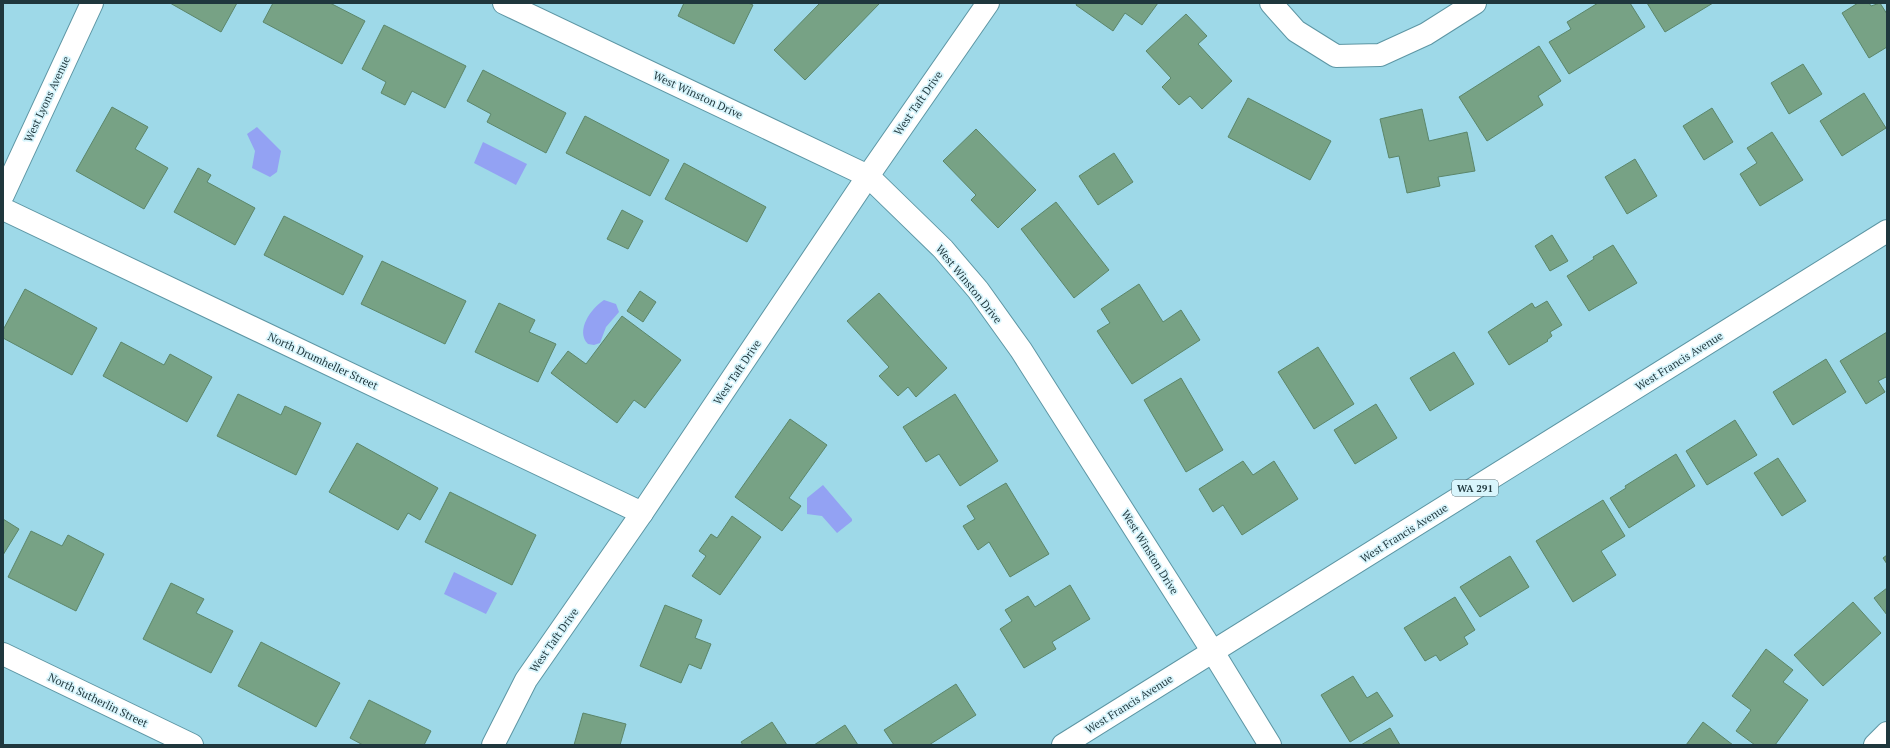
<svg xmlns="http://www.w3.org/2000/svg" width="1890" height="748" viewBox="0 0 1890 748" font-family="'PT Serif',serif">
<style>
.water{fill:#93a2f3}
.building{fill:#77a285;stroke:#5b866a}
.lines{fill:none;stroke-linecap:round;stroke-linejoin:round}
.street-casing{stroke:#5d96a4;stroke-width:24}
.primary-casing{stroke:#5d96a4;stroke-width:24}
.street{stroke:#fff;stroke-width:22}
.primary{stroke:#fff;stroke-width:22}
.labels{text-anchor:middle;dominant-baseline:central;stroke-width:3.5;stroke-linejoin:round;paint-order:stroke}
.shield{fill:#d8f5fc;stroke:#567076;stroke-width:1}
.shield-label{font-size:10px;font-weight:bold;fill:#1f373d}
.street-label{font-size:11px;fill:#1f373d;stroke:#d8f5fc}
</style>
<rect width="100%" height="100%" fill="#9ed9e8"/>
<!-- water -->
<g class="water">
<path d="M 257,127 L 281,151 L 277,172 L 270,177 L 252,168 L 255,151 L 247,134 Z"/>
<path d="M 483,142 L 527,164 L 516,185 L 474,163 Z"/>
<path d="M 604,300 L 616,304 L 619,312 L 606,327 L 600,343 L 594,345 L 588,344 C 575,331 591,308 604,300 Z"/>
<path d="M 823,485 L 852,519 L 852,521 L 837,533 L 822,516 L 807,514 L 807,498 Z"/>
<path d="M 454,572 L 497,593 L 486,614 L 444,594 Z"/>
</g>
<!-- building -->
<g class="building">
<path d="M 170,3 L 237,3 L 221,32 Z"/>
<path d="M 273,3 L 330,3 L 365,21 L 342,64 L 263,22 Z"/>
<path d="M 684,3 L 748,3 L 753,5 L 734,44 L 678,16 Z"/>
<path d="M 820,3 L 880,3 L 805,80 L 774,50 Z"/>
<path d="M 1077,3 L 1158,3 L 1142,25 L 1125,13 L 1113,31 L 1076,5 Z"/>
<path d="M 1598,3 L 1630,3 L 1645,27 L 1569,74 L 1549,42 L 1571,29 L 1567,22 Z"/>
<path d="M 1647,3 L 1713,3 L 1665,32 Z"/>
<path d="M 1858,3 L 1869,3 L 1871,6 L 1880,3 L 1887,14 L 1887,47 L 1869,58 L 1842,13 Z"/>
<path d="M 1186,14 L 1207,36 L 1198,44 L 1232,81 L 1202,109 L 1190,96 L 1179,105 L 1162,87 L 1171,78 L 1146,51 Z"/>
<path d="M 384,25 L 466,66 L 445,108 L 412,91 L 405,105 L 381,93 L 386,82 L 362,69 Z"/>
<path d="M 1539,46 L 1561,81 L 1538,96 L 1543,105 L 1487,141 L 1459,97 Z"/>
<path d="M 1803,64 L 1822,94 L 1789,114 L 1771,83 Z"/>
<path d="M 483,70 L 566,113 L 546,153 L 487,122 L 491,114 L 467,101 Z"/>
<path d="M 1864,93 L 1886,128 L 1842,156 L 1820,121 Z"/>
<path d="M 1248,98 L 1331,141 L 1310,180 L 1228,137 Z"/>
<path d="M 112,107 L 148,127 L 135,149 L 168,168 L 144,209 L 76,171 Z"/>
<path d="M 1712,108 L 1733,142 L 1704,160 L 1683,126 Z"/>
<path d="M 1422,109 L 1429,141 L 1467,132 L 1475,171 L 1438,177 L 1440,186 L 1407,193 L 1399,156 L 1389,158 L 1380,119 Z"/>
<path d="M 585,116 L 669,160 L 650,196 L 566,153 Z"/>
<path d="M 976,129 L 1036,190 L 998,228 L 971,200 L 976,195 L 943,161 Z"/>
<path d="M 1772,132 L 1803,180 L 1760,206 L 1740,174 L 1757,163 L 1747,148 Z"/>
<path d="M 1114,153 L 1133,182 L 1098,205 L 1079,176 Z"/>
<path d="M 1635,159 L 1657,196 L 1627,214 L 1605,177 Z"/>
<path d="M 684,163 L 766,207 L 747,242 L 665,199 Z"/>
<path d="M 198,168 L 211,175 L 207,182 L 255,208 L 235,245 L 174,212 Z"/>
<path d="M 1056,202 L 1109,270 L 1074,298 L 1021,229 Z"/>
<path d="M 622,210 L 643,221 L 628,249 L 607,239 Z"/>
<path d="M 284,216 L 363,256 L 343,295 L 264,255 Z"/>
<path d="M 1552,235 L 1568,261 L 1550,271 L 1535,246 Z"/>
<path d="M 1613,245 L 1637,283 L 1589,311 L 1567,276 L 1594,259 L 1593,257 Z"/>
<path d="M 382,261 L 466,301 L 445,344 L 361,304 Z"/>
<path d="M 1139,284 L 1163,322 L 1181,310 L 1200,340 L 1132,384 L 1097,331 L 1110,323 L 1101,309 Z"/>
<path d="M 25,289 L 97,328 L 72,375 L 3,338 L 3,330 Z"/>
<path d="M 640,291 L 656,302 L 643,322 L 627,311 Z"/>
<path d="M 879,293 L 947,368 L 916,397 L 908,387 L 898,396 L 879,376 L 889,367 L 847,321 Z"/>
<path d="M 1547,301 L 1562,325 L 1550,332 L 1552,336 L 1547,340 L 1548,341 L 1509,365 L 1488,332 L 1532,303 L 1535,308 Z"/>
<path d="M 499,303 L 535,320 L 529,332 L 556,344 L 538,382 L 475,352 Z"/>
<path d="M 622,316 L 681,360 L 645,408 L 634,400 L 617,423 L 551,373 L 568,351 L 586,364 Z"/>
<path d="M 1887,332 L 1887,379 L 1886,377 L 1878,381 L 1885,392 L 1866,404 L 1840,361 Z"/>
<path d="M 121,342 L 164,365 L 170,354 L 212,377 L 187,422 L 103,376 Z"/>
<path d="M 1318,347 L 1354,404 L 1314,429 L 1278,372 Z"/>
<path d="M 1454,352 L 1474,384 L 1430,411 L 1410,378 Z"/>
<path d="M 1826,359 L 1846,392 L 1793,425 L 1773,392 Z"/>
<path d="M 1181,378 L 1223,450 L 1186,472 L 1144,400 Z"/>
<path d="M 238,394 L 281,415 L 285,406 L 321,423 L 296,475 L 217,436 Z"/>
<path d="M 955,394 L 998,461 L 960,486 L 939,454 L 926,462 L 903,427 Z"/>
<path d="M 1376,404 L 1397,438 L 1355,464 L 1334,430 Z"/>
<path d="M 790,419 L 827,445 L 789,498 L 801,506 L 782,531 L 735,497 Z"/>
<path d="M 1735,420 L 1757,455 L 1707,485 L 1686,451 Z"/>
<path d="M 357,443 L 438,488 L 420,520 L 408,513 L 398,530 L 329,492 Z"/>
<path d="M 1676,454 L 1695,486 L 1629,528 L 1610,498 L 1626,488 L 1625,486 Z"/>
<path d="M 1778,458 L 1806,501 L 1782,516 L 1754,473 Z"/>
<path d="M 1243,461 L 1253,475 L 1274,461 L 1298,499 L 1242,535 L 1223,505 L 1213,512 L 1199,489 Z"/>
<path d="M 1006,483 L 1049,554 L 1010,577 L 989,542 L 978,550 L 963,526 L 975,519 L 967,506 Z"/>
<path d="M 450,492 L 536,535 L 512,585 L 425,542 Z"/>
<path d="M 1603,500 L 1625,536 L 1601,551 L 1616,575 L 1573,602 L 1536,541 Z"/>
<path d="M 732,516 L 761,537 L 720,595 L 692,576 L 706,556 L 699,551 L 711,534 L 717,538 Z"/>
<path d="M 3,519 L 19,529 L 3,555 Z"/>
<path d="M 31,531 L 62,546 L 68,535 L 104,554 L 76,611 L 8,577 Z"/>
<path d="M 1887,555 L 1887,564 L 1883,558 Z"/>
<path d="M 1510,556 L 1529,587 L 1480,617 L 1460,587 Z"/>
<path d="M 171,583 L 204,599 L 196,613 L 233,631 L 211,673 L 143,639 Z"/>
<path d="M 1070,585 L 1090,619 L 1052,642 L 1056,649 L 1024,668 L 1000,629 L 1012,621 L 1005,610 L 1028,596 L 1035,607 Z"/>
<path d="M 1887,588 L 1887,615 L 1874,598 Z"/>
<path d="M 1455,597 L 1475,630 L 1464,637 L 1468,644 L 1440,661 L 1436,655 L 1425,661 L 1404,628 Z"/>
<path d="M 1853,602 L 1881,633 L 1823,686 L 1794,655 Z"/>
<path d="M 665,605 L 702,620 L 695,638 L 711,644 L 701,669 L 689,664 L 681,683 L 640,666 Z"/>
<path d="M 261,642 L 340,683 L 316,727 L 238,686 Z"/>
<path d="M 1766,649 L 1793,670 L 1783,682 L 1808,700 L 1775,745 L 1755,745 L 1736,731 L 1751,710 L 1732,696 Z"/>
<path d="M 1353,676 L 1367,698 L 1377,692 L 1393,716 L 1350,742 L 1321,695 Z"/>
<path d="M 956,684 L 976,715 L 929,745 L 894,745 L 884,730 Z"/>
<path d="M 369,700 L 431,731 L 424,745 L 363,745 L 350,738 Z"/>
<path d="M 583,713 L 626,724 L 620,745 L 574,745 Z"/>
<path d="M 772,722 L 787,745 L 743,745 L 741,742 Z"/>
<path d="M 1703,722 L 1733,745 L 1686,745 Z"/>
<path d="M 845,725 L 858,745 L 814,745 Z"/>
<path d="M 1390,728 L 1400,745 L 1361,745 Z"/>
</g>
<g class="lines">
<defs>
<g id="street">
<path d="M 504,3 L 868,176 L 943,249 L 978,290 L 1021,350 L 1213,652 L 1270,745"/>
<path d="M 1271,3 L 1296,31 L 1336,56 L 1380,55 L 1426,34 L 1475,3"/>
<path d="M 3,195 L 92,3"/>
<path d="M 3,209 L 642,513"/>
<path d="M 3,654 L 192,745"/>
<path d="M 493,745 L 526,680 L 642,513 L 868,176 L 988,3"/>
<path d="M 1875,745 L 1887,733"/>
</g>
<path id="primary" d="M 1063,745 L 1887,231"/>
</defs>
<!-- street casing -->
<use href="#street" class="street-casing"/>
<!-- primary casing -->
<use href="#primary" class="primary-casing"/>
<!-- street -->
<use href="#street" class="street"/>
<!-- primary -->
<use href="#primary" class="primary"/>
</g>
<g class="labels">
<!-- shield labels -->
<rect class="shield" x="1452" y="480" width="46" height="16" rx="3"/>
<g class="shield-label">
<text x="1475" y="488">WA 291</text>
</g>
<!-- street labels -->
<g class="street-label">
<text transform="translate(698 95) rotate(25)">West Winston Drive</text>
<text transform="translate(47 99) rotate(-65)">West Lyons Avenue</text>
<text transform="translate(918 103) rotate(-55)">West Taft Drive</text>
<text transform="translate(969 284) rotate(51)">West Winston Drive</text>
<text transform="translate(323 361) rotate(25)">North Drumheller Street</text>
<text transform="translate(1679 361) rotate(-32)">West Francis Avenue</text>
<text transform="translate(737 372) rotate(-56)">West Taft Drive</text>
<text transform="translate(1404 533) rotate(-32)">West Francis Avenue</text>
<text transform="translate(1150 552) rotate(58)">West Winston Drive</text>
<text transform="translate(554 640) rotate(-55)">West Taft Drive</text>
<text transform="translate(98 700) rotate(26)">North Sutherlin Street</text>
<text transform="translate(1129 704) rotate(-32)">West Francis Avenue</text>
</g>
</g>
<!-- border -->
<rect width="1890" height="748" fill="none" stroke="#1f373d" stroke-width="8"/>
</svg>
